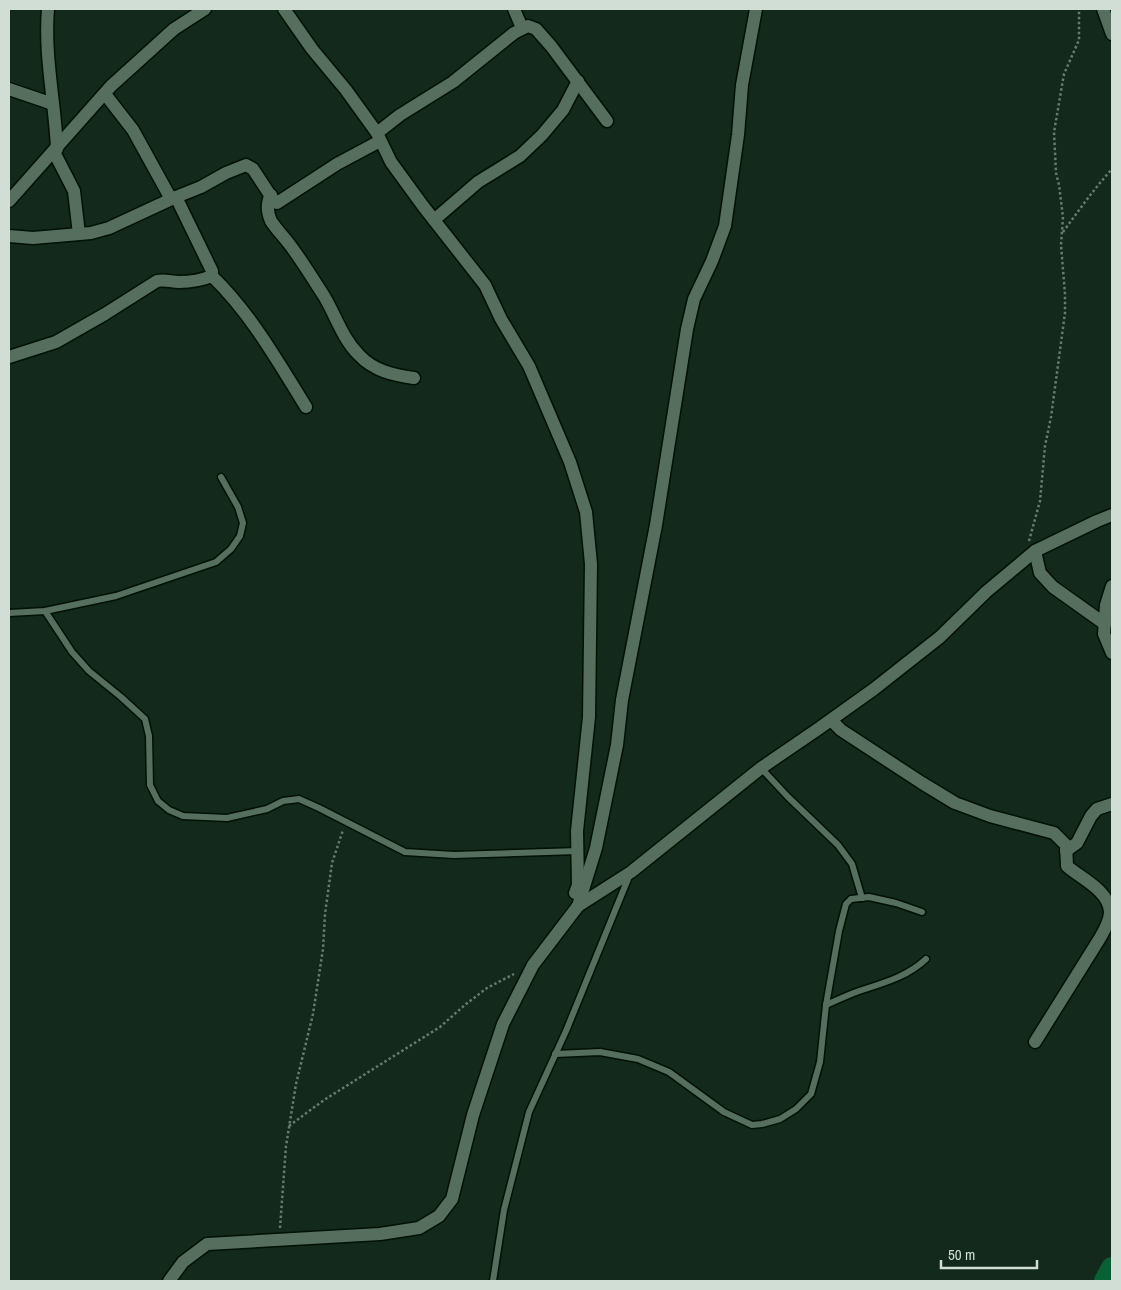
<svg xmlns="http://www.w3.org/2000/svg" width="1121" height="1290" viewBox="0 0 1121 1290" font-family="'Archivo Narrow',sans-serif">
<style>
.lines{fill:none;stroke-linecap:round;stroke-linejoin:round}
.river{stroke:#086035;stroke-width:22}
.lane-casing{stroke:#001105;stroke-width:9}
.street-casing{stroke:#001105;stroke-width:15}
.path{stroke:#697b70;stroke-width:2.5;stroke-dasharray:2.5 2.5;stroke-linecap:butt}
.lane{stroke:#566e5d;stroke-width:6}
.street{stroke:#566e5d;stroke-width:12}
</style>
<rect width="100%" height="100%" fill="#12291b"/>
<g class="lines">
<!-- river -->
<path class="river" d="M 1105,1281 L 1112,1268"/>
<defs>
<g id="lane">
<path d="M 45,611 L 72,652 L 89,671 L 121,697 L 145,719 L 149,736 L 150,785 L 158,801 L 169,810 L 183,816 L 227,818 L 267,809 L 283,801 L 299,799 L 319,808 L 405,852 L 454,855 L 578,851"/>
<path d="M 9,613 L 45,611 L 116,596 L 216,562 L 231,549 L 240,536 L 243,523 L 238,507 L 221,477"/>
<path d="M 761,768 L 788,797 L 838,845 L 852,864 L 862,898"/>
<path d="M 826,1005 C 837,1000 848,995 859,991 C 883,983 907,977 926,959"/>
<path d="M 555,1054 L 600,1052 L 638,1059 L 669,1072 L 724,1112 L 752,1125 L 762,1124 L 780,1119 L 796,1109 L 811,1094 L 820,1062 L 826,1005 L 839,931 L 846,904 L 851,899 L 869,897 L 896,903 L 922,912"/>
<path d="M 493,1281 L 504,1210 L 529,1112 L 566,1031 L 630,874"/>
</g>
<g id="street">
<path d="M 48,9 C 44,56 55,102 57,149"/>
<path d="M 284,9 L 312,49 L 346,90 L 377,133 L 391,162 L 423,206 L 485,285 L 501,319 L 529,366 L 570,462 L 586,512 L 591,564 L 589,717 L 577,831 L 578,885 L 575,893"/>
<path d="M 514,9 L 522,28"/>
<path d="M 1103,9 L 1112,34"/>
<path d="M 9,89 L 53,104"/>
<path d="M 105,94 L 133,130 L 171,199"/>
<path d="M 377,133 L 400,115 L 453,82 L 514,33 L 528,26 L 536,29 L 551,46 L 607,121"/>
<path d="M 54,152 L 74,191 L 79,234"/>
<path d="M 271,195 C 266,204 267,212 271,221 C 276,229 284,237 290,245 C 302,261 313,279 324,296 C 336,316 342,338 359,355 C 374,371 393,375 414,378"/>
<path d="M 9,201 L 111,86 L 174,29 L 205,9"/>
<path d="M 434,220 L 478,182 L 520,156 L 542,135 L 563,110 L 578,81"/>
<path d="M 9,236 L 33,238 L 91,233 L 109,228 L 176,197 L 201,187 L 226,173 L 246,165 L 253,169 L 274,201 L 277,203 L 337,164 L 380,141"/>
<path d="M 212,276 C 251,314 277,360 306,407"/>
<path d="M 9,357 L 56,342 L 105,314 L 157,281 C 165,279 171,282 179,282 C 190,282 202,280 212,276 L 212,271 L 176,197"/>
<path d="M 1035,551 L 1040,573 L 1053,587 L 1105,624"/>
<path d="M 1112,586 L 1106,605 L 1104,634 L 1112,653"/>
<path d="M 831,720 L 841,730 L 922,783 L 955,803 L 990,816 L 1054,833 L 1066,845 L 1067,866 C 1080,878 1109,890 1110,912 C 1110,921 1104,931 1100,938 L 1035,1042"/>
<path d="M 1066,851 L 1077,843 L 1091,816 L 1097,809 L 1112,804"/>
<path d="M 578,906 L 631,872 L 761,768 L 818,729 L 874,689 L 940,637 L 986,592 L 1035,551 L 1097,521 L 1112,515"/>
<path d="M 169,1281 L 183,1262 L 207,1244 L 380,1234 L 419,1228 L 439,1216 L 452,1199 L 473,1115 L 503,1024 L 533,965 L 578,906 L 596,848 L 617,745 L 622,700 L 656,525 L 687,329 L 694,299 L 712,261 L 725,226 L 738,135 L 742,85 L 756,9"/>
</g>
</defs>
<!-- lane casing -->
<use href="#lane" class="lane-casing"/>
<!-- street casing -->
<use href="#street" class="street-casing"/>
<!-- path -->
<g class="path">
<path d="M 1063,232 C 1079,210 1094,189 1112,169"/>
<path d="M 1029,541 L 1040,501 L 1045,446 L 1051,417 L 1065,313 L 1065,294 L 1061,245 L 1063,217 L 1059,185 L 1056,173 L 1054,132 L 1064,74 L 1079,40 L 1079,9"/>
<path d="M 289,1126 L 324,1100 L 440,1027 L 466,1004 L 487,988 L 514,974"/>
<path d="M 280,1228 L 286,1146 L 296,1084 L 313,1014 L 323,949 L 325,914 L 332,863 L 343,830"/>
</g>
<!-- lane -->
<use href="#lane" class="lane"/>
<!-- street -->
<use href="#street" class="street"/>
</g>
<!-- border -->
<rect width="1121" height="1290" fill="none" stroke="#d1ded5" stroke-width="20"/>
<!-- scale -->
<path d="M941 1260v8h96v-8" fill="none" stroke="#d1ded5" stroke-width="2.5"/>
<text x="948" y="1260" font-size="15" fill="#d1ded5" stroke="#12291b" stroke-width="4" paint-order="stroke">50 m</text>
</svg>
